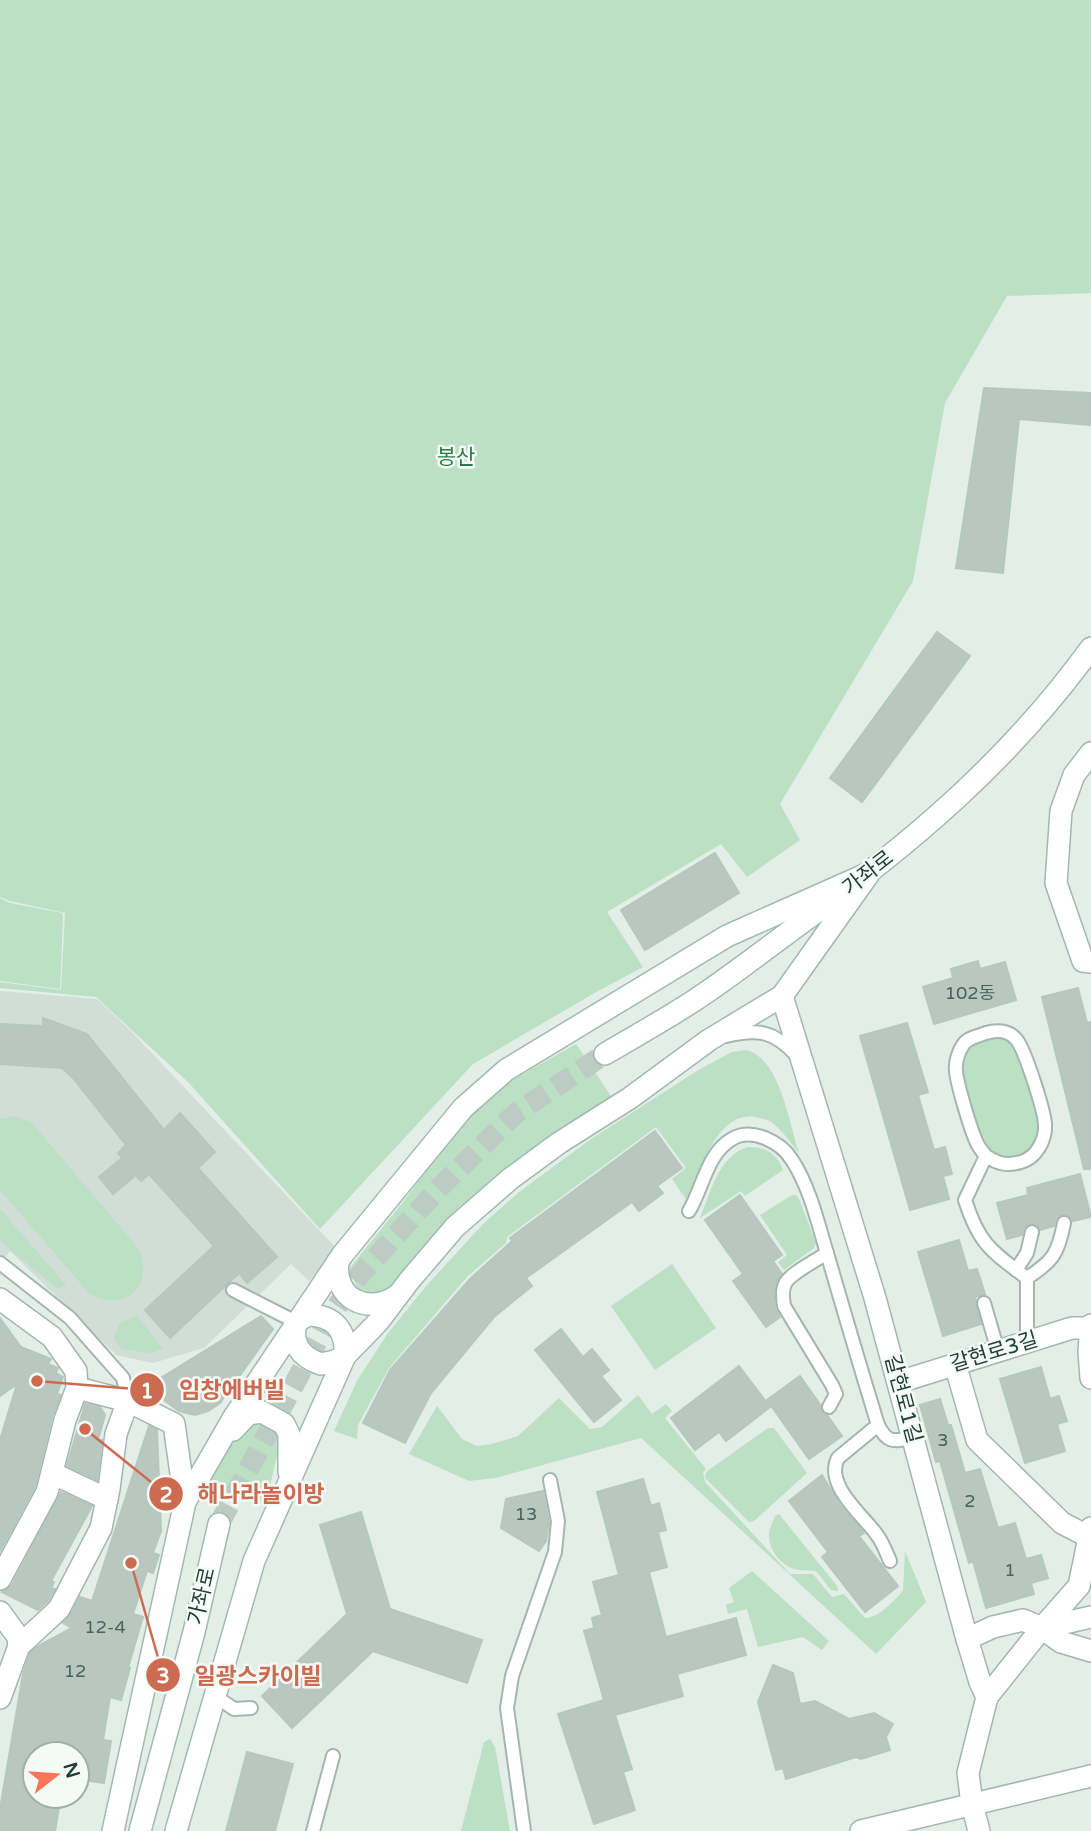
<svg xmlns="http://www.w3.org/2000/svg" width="1091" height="1831" viewBox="0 0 1091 1831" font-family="'Varela Round','Noto Sans KR',sans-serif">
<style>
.built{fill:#d1ddd7}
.green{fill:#bbe0c3}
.building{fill:#b8c8c1;stroke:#b5c8bf;stroke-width:2}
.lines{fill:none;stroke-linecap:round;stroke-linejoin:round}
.secondary-tunnel{stroke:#bccbc4;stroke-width:21;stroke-dasharray:21 10;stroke-linecap:butt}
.lane-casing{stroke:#a5b6af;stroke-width:16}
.street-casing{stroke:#a5b6af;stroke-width:24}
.secondary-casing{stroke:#a1bab0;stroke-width:24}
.lane{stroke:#fff;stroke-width:12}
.street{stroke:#fff;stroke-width:21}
.secondary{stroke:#fff;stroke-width:21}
.labels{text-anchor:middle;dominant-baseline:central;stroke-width:5;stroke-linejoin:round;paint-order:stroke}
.number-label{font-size:18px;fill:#486259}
.park-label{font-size:21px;fill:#297944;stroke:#f4faf6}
.street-label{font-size:21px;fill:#224036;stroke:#f4faf6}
.leader{fill:none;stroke:#cd6b50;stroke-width:2.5}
.callout-dot{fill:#cd6b50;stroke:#f4faf6;stroke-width:2.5}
.mark-label{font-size:21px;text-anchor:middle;font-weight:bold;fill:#fff}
.callout-label{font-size:23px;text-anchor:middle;font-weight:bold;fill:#cd6b50;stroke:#f4faf6;stroke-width:5;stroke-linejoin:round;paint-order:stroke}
</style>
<rect width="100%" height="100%" fill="#e3eee8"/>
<!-- built -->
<path class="built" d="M 0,991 L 97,999 L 128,1028 L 337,1249 L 309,1281 L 291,1264 L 204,1348 L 153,1363 L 116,1355 L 10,1251 L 0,1264 Z"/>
<!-- green -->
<g class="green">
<path d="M 0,0 L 1091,0 L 1091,293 L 1007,296 L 945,403 L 913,581 L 780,804 L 800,840 L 747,877 L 721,844 L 607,912 L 643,967 L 598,991 L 473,1064 L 320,1229 L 188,1082 L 96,997 L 0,988 L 0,982 L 61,990 L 65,913 L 10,901 L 0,897 Z"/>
<path d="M 0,898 L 10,903 L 62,913 L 63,917 L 60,989 L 0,981 Z"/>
<path d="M 976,1036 L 1015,1037 L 1045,1124 L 1042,1141 L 1010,1165 L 977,1145 L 958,1056 Z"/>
<path d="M 576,1044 L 611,1096 L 494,1178 L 403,1272 L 382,1297 L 358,1290 L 349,1269 L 403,1202 L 466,1117 L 482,1102 L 512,1080 Z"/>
<path d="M 746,1050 C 780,1058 789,1123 799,1153 C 791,1143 783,1132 774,1124 C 769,1120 764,1119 759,1118 C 718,1106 699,1173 687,1201 L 672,1179 L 686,1168 L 656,1127 L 507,1237 L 506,1243 L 467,1277 L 389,1368 L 358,1425 L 357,1439 L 334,1431 L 358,1379 L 388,1333 L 427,1285 L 484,1223 L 519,1192 L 591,1139 L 700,1069 L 732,1052 Z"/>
<path d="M 15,1116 L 31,1122 L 138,1248 C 156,1285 124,1314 89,1293 L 0,1190 L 0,1119 Z"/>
<path d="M 748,1147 C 765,1147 777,1153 783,1170 L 745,1196 L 741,1191 L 700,1218 C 711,1192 718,1156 748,1147 Z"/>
<path d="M 792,1195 L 796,1195 L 799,1199 L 816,1243 L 814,1248 L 784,1270 L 778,1262 L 787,1255 L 760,1215 Z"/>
<path d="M 0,1209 L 66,1285 L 58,1289 L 0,1241 Z"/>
<path d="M 672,1264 L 716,1328 L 655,1370 L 611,1306 Z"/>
<path d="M 137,1316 L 163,1349 L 164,1349 L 151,1353 L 122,1349 L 114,1340 L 119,1323 Z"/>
<path d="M 638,1395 L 652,1414 L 666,1404 L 672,1411 L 665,1418 L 706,1469 L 703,1472 L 705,1482 L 790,1574 L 813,1574 L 832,1597 L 844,1594 L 865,1618 C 881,1617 892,1602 903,1591 L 905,1551 L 926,1602 L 876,1654 L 641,1438 L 495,1478 L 469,1481 L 409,1454 L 437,1406 L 462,1439 L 477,1446 L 492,1444 L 518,1436 L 559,1398 L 590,1429 L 602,1427 Z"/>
<path d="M 261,1423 L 275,1428 L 280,1443 L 266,1503 L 205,1481 C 218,1458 231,1425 261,1423 Z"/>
<path d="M 768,1428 L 774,1428 L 807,1473 L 754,1521 L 749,1522 L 705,1478 L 706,1472 Z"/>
<path d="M 779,1514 L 837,1586 L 838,1591 L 831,1590 L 816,1571 C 810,1570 805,1571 799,1570 C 782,1568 768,1550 769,1533 C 770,1528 773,1521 775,1516 Z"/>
<path d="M 752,1571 L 829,1641 L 822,1650 L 803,1637 L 758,1647 L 747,1609 L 728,1614 L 726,1605 L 734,1602 L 729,1588 Z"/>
<path d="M 490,1739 L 495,1747 L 510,1831 L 461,1831 L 484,1742 Z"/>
</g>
<!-- building -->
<g class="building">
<path d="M 984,388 L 1091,393 L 1091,425 L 1019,419 L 1003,573 L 956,568 Z"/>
<path d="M 937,632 L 970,656 L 862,802 L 830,778 Z"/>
<path d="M 715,853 L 739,893 L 645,950 L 621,910 Z"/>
<path d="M 978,961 L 980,969 L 1005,962 L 1016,1000 L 934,1024 L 923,987 L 953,978 L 951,969 Z"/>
<path d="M 1078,988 L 1087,1023 L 1091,1022 L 1091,1169 L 1084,1169 L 1042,997 Z"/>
<path d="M 43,1018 L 87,1034 L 164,1130 L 180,1113 L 215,1152 L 198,1168 L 277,1257 L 247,1283 L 239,1273 L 170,1338 L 145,1310 L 214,1246 L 149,1174 L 141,1181 L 136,1175 L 113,1194 L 99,1177 L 122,1158 L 118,1153 L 126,1145 L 73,1078 L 62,1068 L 0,1064 L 0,1024 L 43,1026 Z"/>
<path d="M 907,1023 L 928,1092 L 918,1095 L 934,1150 L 945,1147 L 952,1174 L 943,1176 L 949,1199 L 910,1210 L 860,1036 Z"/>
<path d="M 655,1131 L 682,1168 L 657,1186 L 663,1193 L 639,1211 L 632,1202 L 526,1278 L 532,1286 L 494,1317 L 431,1393 L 405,1443 L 363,1423 L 390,1370 L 470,1279 L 512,1241 L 510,1238 Z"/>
<path d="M 1080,1174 L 1091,1217 L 1072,1221 L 1069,1216 L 1062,1215 L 1057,1218 L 1054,1226 L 1040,1230 L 1037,1225 L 1030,1224 L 1025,1227 L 1022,1235 L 1007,1239 L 997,1203 L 1028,1195 L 1027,1188 Z"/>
<path d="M 740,1195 L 782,1255 L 773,1261 L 782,1274 L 776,1283 L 774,1295 L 775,1308 L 780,1317 L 766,1327 L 733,1281 L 743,1274 L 705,1220 Z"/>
<path d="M 959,1240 L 968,1271 L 977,1269 L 985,1294 L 975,1297 L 981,1324 L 943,1336 L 918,1252 Z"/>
<path d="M 261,1316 L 273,1329 L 220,1403 L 208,1411 L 195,1415 L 179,1411 L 146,1387 Z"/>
<path d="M 0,1318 L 21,1347 L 51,1359 L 48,1364 L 58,1368 L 56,1373 L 63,1377 L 57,1394 L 61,1395 L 52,1417 L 35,1487 L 0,1551 L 0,1440 L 17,1384 L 0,1396 Z"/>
<path d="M 561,1329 L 583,1357 L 592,1349 L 609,1370 L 601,1376 L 621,1400 L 594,1422 L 535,1350 Z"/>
<path d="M 739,1366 L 770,1407 L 726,1441 L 719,1432 L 695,1450 L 671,1418 Z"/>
<path d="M 1041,1367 L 1050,1399 L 1059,1396 L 1067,1421 L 1057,1424 L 1065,1451 L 1025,1463 L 1000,1379 Z"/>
<path d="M 800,1376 L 821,1406 L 822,1412 L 827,1415 L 842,1436 L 809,1459 L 767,1400 Z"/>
<path d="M 940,1399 L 948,1425 L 951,1425 L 965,1473 L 980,1469 L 998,1528 L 1015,1523 L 1026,1559 L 1041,1555 L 1048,1578 L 1031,1583 L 1034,1594 L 986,1608 L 973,1561 L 969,1563 L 940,1461 L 936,1462 L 920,1405 Z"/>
<path d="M 85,1404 L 100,1407 L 105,1415 L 98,1440 L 102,1440 L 97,1480 L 67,1466 Z"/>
<path d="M 149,1426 L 157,1430 L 161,1531 L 153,1553 L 159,1555 L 153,1573 L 147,1571 L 133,1614 L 143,1617 L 128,1668 L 130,1668 L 121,1700 L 110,1697 L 103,1740 L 111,1741 L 104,1783 L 77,1779 L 77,1754 L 35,1754 L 35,1796 L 61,1796 L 55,1831 L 0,1831 L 0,1809 L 23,1674 L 30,1653 L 38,1646 L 72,1628 L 63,1623 L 70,1615 L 80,1597 L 92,1601 Z"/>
<path d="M 822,1475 L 840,1505 L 864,1533 L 859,1536 L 898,1586 L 865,1612 L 822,1557 L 828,1552 L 789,1501 Z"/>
<path d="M 643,1479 L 651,1506 L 659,1503 L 666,1530 L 658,1532 L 667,1567 L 649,1572 L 666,1637 L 736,1618 L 746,1655 L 677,1674 L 683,1696 L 615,1715 L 632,1769 L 623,1772 L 635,1810 L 594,1824 L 558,1714 L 604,1700 L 584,1631 L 594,1628 L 592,1618 L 602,1615 L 593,1582 L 619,1575 L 597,1492 Z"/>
<path d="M 543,1491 L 549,1523 L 546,1541 L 539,1551 L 501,1528 L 506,1499 Z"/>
<path d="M 61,1492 L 92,1506 L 51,1581 L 54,1582 L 51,1588 L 55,1589 L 48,1601 L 38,1610 L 2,1592 L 12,1585 Z"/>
<path d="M 361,1512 L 390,1609 L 482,1640 L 467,1683 L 373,1651 L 292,1728 L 262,1696 L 347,1614 L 320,1525 Z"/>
<path d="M 773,1665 L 793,1673 L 800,1704 L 815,1701 L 849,1719 L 874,1713 L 893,1724 L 886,1737 L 890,1750 L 861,1759 L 856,1757 L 786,1779 L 783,1768 L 776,1770 L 758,1702 Z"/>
<path d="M 247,1752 L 293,1764 L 275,1831 L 226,1831 Z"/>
</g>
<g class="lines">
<!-- secondary-tunnel -->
<path class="secondary-tunnel" d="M 219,1524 L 333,1312 L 357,1278 L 440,1187 L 516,1113 L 605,1054"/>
<defs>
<g id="lane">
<path d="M 726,1036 C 757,1028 775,1031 797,1056"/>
<path d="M 986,1156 C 983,1152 979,1148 977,1143 C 971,1131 957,1084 956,1071 C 955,1063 958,1052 963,1045 C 967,1038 978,1036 986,1033 C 996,1030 1008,1030 1016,1039 C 1025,1049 1044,1110 1045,1124 C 1046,1140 1036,1158 1021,1162 C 1007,1166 998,1164 986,1156 L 965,1200 C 979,1244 991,1251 1027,1278"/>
<path d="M 689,1211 C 703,1188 707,1153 732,1139 C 752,1127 781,1142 792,1160 C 811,1189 819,1228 829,1260 C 845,1315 861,1370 878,1425 C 888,1444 893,1441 913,1438"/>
<path d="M 827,1253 C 817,1260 789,1274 785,1284 C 782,1290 783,1300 784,1306 L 832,1385 L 836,1394 L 829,1407"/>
<path d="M 0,1263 L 70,1318 L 123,1378 L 128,1401"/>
<path d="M 1016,1270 L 1027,1253 L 1032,1232"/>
<path d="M 233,1290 L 296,1322"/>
<path d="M 984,1303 L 998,1351"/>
<path d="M 1027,1342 L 1027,1278 C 1053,1261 1058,1254 1064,1223"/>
<path d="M 878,1425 L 838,1458 C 824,1485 863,1515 877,1535 C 883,1543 886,1552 890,1561"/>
<path d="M 217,1690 L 221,1700 L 234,1709 L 251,1708"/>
<path d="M 313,1831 L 333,1756"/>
<path d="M 524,1831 L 507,1708 L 512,1676 L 555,1552 L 558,1521 L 550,1480"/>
</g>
<g id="street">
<path d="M 1091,753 L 1074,775 L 1061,811 L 1056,883 L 1083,961 L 1091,962"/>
<path d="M 782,996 L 875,1298 L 967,1639 L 980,1682 L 987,1697 L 968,1773 L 972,1804 L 979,1831"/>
<path d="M 0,1299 L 52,1337 L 76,1371 L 77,1388 L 65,1420 L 47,1492 L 0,1579"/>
<path d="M 1091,1325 L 1089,1351 L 1091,1378"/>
<path d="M 955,1364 L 977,1440 L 1062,1523 L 1089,1537"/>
<path d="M 899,1382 L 1072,1328 L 1091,1328"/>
<path d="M 77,1388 L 128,1401 L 174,1424 L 185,1502"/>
<path d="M 54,1474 L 107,1499"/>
<path d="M 0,1612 L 18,1637 L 19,1646"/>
<path d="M 1091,1617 L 1042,1628 L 1061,1642 L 1091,1651"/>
<path d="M 967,1639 L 993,1627 L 1023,1620 L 1042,1628"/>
<path d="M 987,1697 L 1042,1628 L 1079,1586 L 1091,1528"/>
<path d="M 0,1698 L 19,1646 L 59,1609 L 101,1528 L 109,1489 L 116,1434 L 128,1401"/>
<path d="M 861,1831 L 1091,1776"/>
</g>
<g id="secondary">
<path d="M 605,1054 C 634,1037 664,1020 692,1002 C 729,978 764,950 800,924 C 912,843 1009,761 1091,648"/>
<path d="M 338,1261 C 333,1299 368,1316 398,1295"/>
<path d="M 308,1315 C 334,1315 347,1331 345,1356 L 335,1361 L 321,1364 C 300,1357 291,1344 296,1322 Z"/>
<path d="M 233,1430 L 248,1414 L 262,1412 L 284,1424 L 289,1434 L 289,1472"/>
<path d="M 113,1831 L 185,1502 L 234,1417 L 343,1254 L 463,1108 L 506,1070 L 727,936 L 869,873"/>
<path d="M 140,1831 L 194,1632 L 219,1524"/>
<path d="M 176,1831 L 254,1561 L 345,1356 L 378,1322 L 409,1281 L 455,1227 L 510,1179 L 559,1143 L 630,1098 L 709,1040 L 782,996 L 868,875"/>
</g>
</defs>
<!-- lane casing -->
<use href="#lane" class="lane-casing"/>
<!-- street casing -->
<use href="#street" class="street-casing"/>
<!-- secondary casing -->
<use href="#secondary" class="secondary-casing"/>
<!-- lane -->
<use href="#lane" class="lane"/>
<!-- street -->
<use href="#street" class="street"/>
<!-- secondary -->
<use href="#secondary" class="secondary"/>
</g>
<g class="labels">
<!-- number labels -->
<g class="number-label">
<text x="970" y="993">102동</text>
<text x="943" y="1440">3</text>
<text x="970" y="1501">2</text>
<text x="526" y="1514">13</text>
<text x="1010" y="1570">1</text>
<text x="105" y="1627">12-4</text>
<text x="75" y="1671">12</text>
</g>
<!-- park labels -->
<g class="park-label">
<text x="456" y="457">봉산</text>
</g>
<!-- street labels -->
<g class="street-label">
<text transform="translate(868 873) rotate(-38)">가좌로</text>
<text transform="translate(994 1352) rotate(-17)">갈현로3길</text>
<text transform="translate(903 1399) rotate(75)">갈현로1길</text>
<text transform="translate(202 1596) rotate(-77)">가좌로</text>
</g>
</g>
<!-- callouts -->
<path class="leader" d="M37 1381L147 1390M85 1429L166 1494M131 1563L163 1675"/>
<g class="callout-dot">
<circle cx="37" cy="1381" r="7"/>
<circle cx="85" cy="1429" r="7"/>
<circle cx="131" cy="1563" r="7"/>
<circle cx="147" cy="1390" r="18"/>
<circle cx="166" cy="1494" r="18"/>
<circle cx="163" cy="1675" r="18"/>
</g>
<g class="mark-label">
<text x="147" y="1398">1</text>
<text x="166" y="1502">2</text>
<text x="163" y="1683">3</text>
</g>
<g class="callout-label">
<text x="232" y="1398">임창에버빌</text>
<text x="261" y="1502">해나라놀이방</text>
<text x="258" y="1684">일광스카이빌</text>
</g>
<!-- north arrow -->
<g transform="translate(56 1775) rotate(73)"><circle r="33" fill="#f4faf6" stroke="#a0b0a9" stroke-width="2"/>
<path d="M0-5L12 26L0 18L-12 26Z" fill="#f87656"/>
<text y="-10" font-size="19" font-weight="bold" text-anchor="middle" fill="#224036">N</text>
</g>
</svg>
